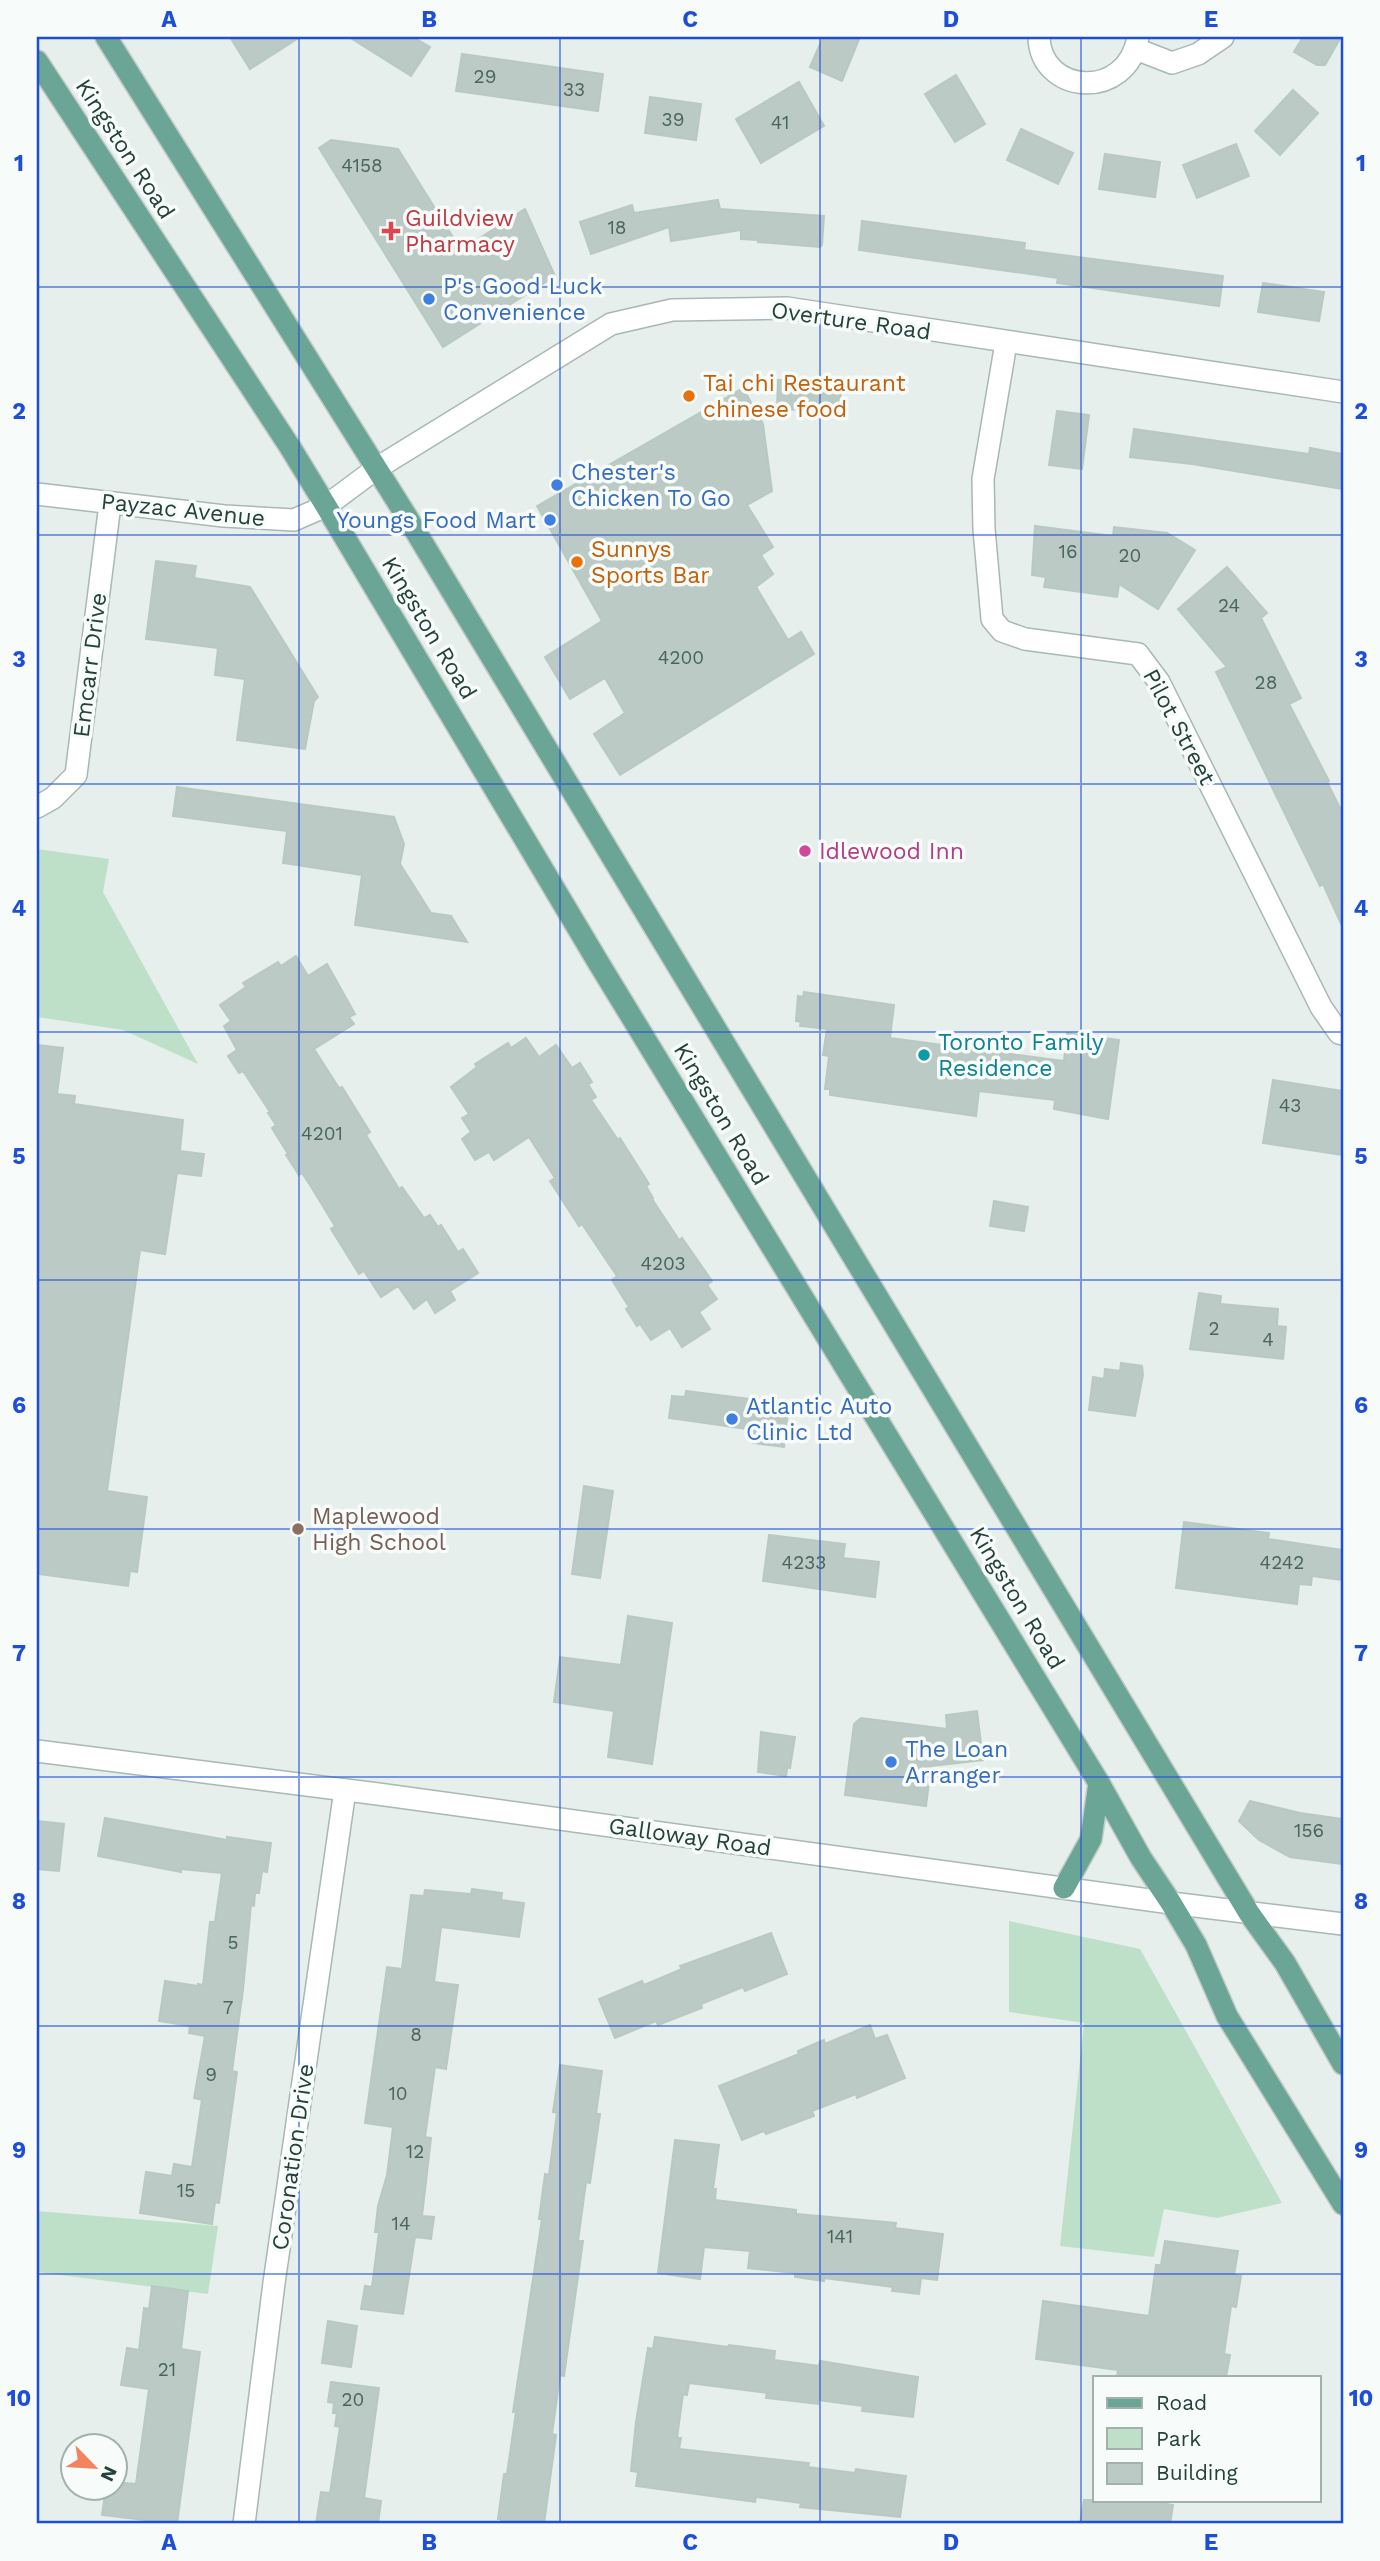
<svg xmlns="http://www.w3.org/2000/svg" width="1380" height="2561" viewBox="0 0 1380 2561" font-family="'Work Sans',sans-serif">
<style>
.green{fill:#bfe0c8}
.building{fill:#bbcac4;stroke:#b8c9c2;stroke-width:2}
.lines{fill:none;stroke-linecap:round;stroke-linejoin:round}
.minor-casing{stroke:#a8b8b2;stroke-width:24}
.major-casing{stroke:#c2cac8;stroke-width:24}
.minor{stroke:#fff;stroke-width:21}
.major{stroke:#6aa596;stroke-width:21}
.grid{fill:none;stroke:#1d4ed8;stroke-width:2;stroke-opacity:0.55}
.health-dot{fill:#e0444e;stroke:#f7fbf9;stroke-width:2.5}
.shop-dot{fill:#3f7fe0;stroke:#f7fbf9;stroke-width:2.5}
.food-dot{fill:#e8710a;stroke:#f7fbf9;stroke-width:2.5}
.hotel-dot{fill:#d1479c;stroke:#f7fbf9;stroke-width:2.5}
.culture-dot{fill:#0f9aa8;stroke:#f7fbf9;stroke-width:2.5}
.education-dot{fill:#8d6e63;stroke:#f7fbf9;stroke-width:2.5}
.labels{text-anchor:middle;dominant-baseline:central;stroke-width:7;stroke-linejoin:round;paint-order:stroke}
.number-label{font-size:19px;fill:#4a645c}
.street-label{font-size:23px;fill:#24423a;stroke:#f7fbf9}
.health-label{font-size:23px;fill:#be3a42;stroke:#f7fbf9;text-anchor:start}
.shop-label{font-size:23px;fill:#366cbe;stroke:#f7fbf9;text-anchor:start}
.food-label{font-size:23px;fill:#c56008;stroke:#f7fbf9;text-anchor:start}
.hotel-label{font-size:23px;fill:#b23c85;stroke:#f7fbf9;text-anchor:start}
.culture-label{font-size:23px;fill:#0d838f;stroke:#f7fbf9;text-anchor:start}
.education-label{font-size:23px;fill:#785e54;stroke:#f7fbf9;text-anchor:start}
.neatline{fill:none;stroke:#1d4ed8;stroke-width:2.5}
.grid-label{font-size:23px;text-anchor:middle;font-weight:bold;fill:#1d4ed8}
</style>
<rect width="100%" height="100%" fill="#e6efeb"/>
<!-- green -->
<g class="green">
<path d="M 37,849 L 109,859 L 103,892 L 198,1064 L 123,1030 L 37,1017 Z"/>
<path d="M 1009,1921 L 1140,1949 L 1282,2203 L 1217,2218 L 1164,2209 L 1154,2257 L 1060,2246 L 1084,2023 L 1009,2012 Z"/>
<path d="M 37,2211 L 218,2226 L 208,2294 L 37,2272 Z"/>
</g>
<!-- building -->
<g class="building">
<path d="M 230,37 L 300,37 L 250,69 Z"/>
<path d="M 349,37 L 413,37 L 430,47 L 411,76 Z"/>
<path d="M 823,37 L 860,37 L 842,81 L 810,67 Z"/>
<path d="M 1303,37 L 1341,37 L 1325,65 L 1317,65 L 1294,52 Z"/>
<path d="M 462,54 L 603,74 L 598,111 L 456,91 Z"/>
<path d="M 956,75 L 985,124 L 955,142 L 925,94 Z"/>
<path d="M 799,82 L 824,126 L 761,163 L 736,119 Z"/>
<path d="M 1293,90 L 1318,113 L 1280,155 L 1255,131 Z"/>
<path d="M 650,97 L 701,104 L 696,140 L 645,133 Z"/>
<path d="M 1021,129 L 1073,153 L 1058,184 L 1007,160 Z"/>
<path d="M 331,140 L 398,149 L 461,250 L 525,209 L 555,276 L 443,347 L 319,148 Z"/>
<path d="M 1236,144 L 1249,176 L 1197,198 L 1183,165 Z"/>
<path d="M 1105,154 L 1160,162 L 1155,197 L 1099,189 Z"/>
<path d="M 718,200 L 720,209 L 824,216 L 822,245 L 820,247 L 758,242 L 758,240 L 741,239 L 741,230 L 671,241 L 669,227 L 591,254 L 580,222 L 632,205 L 634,213 Z"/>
<path d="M 862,221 L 1025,243 L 1024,250 L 1223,276 L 1219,306 L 1057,283 L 1058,278 L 859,250 Z"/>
<path d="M 1263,283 L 1324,292 L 1319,321 L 1258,312 Z"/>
<path d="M 778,380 L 841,382 L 840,411 L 777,409 Z"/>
<path d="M 743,388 L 763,424 L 772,491 L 747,505 L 773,547 L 761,555 L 773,574 L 756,587 L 788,640 L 801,632 L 814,654 L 620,775 L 594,734 L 625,713 L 605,678 L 570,699 L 545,657 L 602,621 L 537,506 Z"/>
<path d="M 1057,411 L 1089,415 L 1082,469 L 1049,465 Z"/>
<path d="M 1134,429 L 1309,454 L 1310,448 L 1343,454 L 1343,489 L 1192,464 L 1130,457 Z"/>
<path d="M 1035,526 L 1113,536 L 1114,527 L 1167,533 L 1195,550 L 1158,609 L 1119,584 L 1117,597 L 1044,587 L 1046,577 L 1032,575 Z"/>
<path d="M 156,561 L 196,566 L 194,578 L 250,587 L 318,697 L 314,701 L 305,749 L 237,740 L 245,679 L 215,675 L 218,648 L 146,639 Z"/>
<path d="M 1227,567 L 1267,613 L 1261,618 L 1301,698 L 1289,704 L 1329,781 L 1327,782 L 1343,814 L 1343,928 L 1323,884 L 1320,886 L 1216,672 L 1227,667 L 1178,609 Z"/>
<path d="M 177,787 L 394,817 L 404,844 L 400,864 L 431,913 L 451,916 L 467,942 L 355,925 L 362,875 L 283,863 L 287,831 L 173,816 Z"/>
<path d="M 296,956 L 308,976 L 327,964 L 355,1014 L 349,1017 L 354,1024 L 314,1049 L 339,1088 L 342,1087 L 370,1132 L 366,1135 L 399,1189 L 402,1187 L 424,1218 L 430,1215 L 438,1227 L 441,1225 L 458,1252 L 463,1249 L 478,1273 L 450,1291 L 455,1300 L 435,1313 L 427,1299 L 414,1309 L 398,1286 L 381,1297 L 364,1271 L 359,1274 L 331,1229 L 335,1226 L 310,1185 L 302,1173 L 299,1175 L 286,1155 L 288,1154 L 272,1128 L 276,1125 L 268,1113 L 270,1112 L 243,1071 L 239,1073 L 228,1056 L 237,1050 L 224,1026 L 231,1021 L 220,1005 L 246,987 L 243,983 L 278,962 L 281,966 Z"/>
<path d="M 804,992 L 894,1005 L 890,1038 L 1064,1061 L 1067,1033 L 1119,1040 L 1108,1119 L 1054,1109 L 1055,1100 L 979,1091 L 976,1116 L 830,1095 L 830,1089 L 825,1089 L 829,1056 L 823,1055 L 827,1029 L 800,1026 L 801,1022 L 796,1021 L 798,996 L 803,997 Z"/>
<path d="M 526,1038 L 539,1057 L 556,1045 L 572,1068 L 580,1063 L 592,1082 L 588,1084 L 596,1097 L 591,1100 L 618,1140 L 620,1138 L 632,1157 L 649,1184 L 646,1186 L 653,1198 L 652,1199 L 679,1240 L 682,1238 L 712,1281 L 707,1285 L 717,1299 L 699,1312 L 710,1329 L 682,1347 L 670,1328 L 651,1340 L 640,1324 L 637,1326 L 626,1309 L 629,1307 L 612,1280 L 617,1276 L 582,1224 L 579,1226 L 550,1181 L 555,1178 L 529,1137 L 494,1160 L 489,1152 L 475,1160 L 462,1139 L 471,1132 L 462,1118 L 469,1114 L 451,1087 L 477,1067 L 475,1064 L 508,1043 L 511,1048 Z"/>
<path d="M 37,1045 L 63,1048 L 57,1094 L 75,1096 L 74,1104 L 183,1120 L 180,1151 L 204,1154 L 201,1176 L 177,1173 L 165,1254 L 140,1250 L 107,1491 L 147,1497 L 137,1572 L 130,1571 L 128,1586 L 38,1574 L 39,1565 L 37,1565 Z"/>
<path d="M 1273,1080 L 1343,1091 L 1343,1155 L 1263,1143 Z"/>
<path d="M 994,1201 L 1028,1207 L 1024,1231 L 990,1226 Z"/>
<path d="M 1199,1293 L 1221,1296 L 1220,1304 L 1278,1309 L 1277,1326 L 1286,1327 L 1283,1359 L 1190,1349 Z"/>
<path d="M 1121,1363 L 1142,1366 L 1143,1375 L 1135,1416 L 1089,1410 L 1093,1377 L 1104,1379 L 1105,1369 L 1120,1371 Z"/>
<path d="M 686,1391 L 789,1404 L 784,1447 L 753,1443 L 754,1430 L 669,1418 L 672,1396 L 685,1397 Z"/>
<path d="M 584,1486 L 613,1491 L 600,1578 L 572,1574 Z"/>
<path d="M 1184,1522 L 1269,1533 L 1268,1539 L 1343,1550 L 1343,1580 L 1312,1576 L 1311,1585 L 1299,1584 L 1297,1604 L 1176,1588 Z"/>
<path d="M 769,1535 L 845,1544 L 843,1558 L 879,1562 L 875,1597 L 763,1581 Z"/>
<path d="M 628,1616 L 672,1623 L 652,1764 L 608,1757 L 614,1711 L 554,1702 L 560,1657 L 621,1665 Z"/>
<path d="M 977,1711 L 983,1760 L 931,1766 L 926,1806 L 845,1795 L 854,1724 L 861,1718 L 947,1729 L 946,1715 Z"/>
<path d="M 761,1732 L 795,1737 L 790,1768 L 787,1768 L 786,1776 L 758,1772 Z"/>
<path d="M 1250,1801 L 1300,1813 L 1343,1819 L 1343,1864 L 1290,1857 L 1259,1840 L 1239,1821 Z"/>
<path d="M 105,1818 L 227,1840 L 227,1837 L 271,1843 L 267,1872 L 262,1871 L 259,1893 L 255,1893 L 254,1906 L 251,1905 L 243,1990 L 232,2071 L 237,2072 L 219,2203 L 215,2202 L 212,2224 L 140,2213 L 146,2172 L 172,2176 L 174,2164 L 192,2167 L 202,2100 L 194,2098 L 205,2036 L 189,2033 L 190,2026 L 159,2021 L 165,1981 L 198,1986 L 198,1984 L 203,1985 L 210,1922 L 215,1922 L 222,1873 L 181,1869 L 181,1872 L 98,1856 Z"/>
<path d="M 37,1821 L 64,1824 L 59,1871 L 37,1869 Z"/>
<path d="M 472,1889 L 502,1893 L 501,1900 L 524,1903 L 519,1937 L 441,1927 L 434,1982 L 458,1985 L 446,2069 L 435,2067 L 425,2137 L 431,2138 L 422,2216 L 434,2217 L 431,2239 L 415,2237 L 403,2314 L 361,2309 L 365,2286 L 372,2287 L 379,2232 L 375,2232 L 378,2206 L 387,2175 L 393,2127 L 365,2123 L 387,1967 L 402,1969 L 411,1895 L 424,1896 L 425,1890 L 471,1894 Z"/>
<path d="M 771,1933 L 787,1974 L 745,1991 L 743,1987 L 701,2004 L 702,2008 L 658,2025 L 656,2021 L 615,2038 L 599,1999 L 642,1981 L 644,1985 L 682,1969 L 680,1966 Z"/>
<path d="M 870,2025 L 875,2039 L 887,2035 L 905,2078 L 857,2098 L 856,2094 L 812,2111 L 814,2116 L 766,2134 L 764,2131 L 742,2140 L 719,2086 L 799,2054 L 798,2051 L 824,2040 L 825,2044 Z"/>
<path d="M 560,2065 L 602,2071 L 596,2114 L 600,2114 L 590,2183 L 586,2182 L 578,2241 L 583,2241 L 564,2376 L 560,2375 L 552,2434 L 556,2435 L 544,2524 L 501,2524 L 501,2519 L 498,2519 L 504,2474 L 507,2474 L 516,2412 L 513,2412 L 542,2219 L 539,2219 L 545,2174 L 549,2175 L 557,2113 L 553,2112 Z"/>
<path d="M 675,2140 L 719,2145 L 713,2189 L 716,2189 L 715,2200 L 796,2210 L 796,2214 L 896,2223 L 895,2228 L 943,2234 L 937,2280 L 921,2278 L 919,2294 L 892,2291 L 893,2287 L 824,2278 L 824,2281 L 795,2277 L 795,2273 L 748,2268 L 750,2251 L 704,2247 L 700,2279 L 658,2273 Z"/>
<path d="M 1165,2241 L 1238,2251 L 1234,2275 L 1241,2276 L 1236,2307 L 1231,2306 L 1224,2354 L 1230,2355 L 1226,2377 L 1117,2377 L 1118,2370 L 1036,2359 L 1043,2301 L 1149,2316 L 1156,2265 L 1161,2265 Z"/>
<path d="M 152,2286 L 188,2291 L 181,2349 L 200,2352 L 177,2524 L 102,2515 L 106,2488 L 116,2488 L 116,2482 L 136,2484 L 149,2389 L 121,2385 L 127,2348 L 139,2350 L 144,2308 L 149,2309 Z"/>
<path d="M 328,2321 L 357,2326 L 351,2367 L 322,2363 Z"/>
<path d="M 655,2337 L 728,2347 L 729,2345 L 775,2351 L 774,2360 L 819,2366 L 820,2361 L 918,2377 L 913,2417 L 862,2411 L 863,2406 L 818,2400 L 818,2404 L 766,2398 L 767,2393 L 689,2383 L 687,2395 L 683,2394 L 677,2438 L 681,2438 L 679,2449 L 809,2463 L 808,2467 L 855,2473 L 856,2469 L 906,2476 L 900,2517 L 800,2507 L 801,2503 L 756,2497 L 755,2502 L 636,2486 L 638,2472 L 631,2471 L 636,2422 L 648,2348 L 653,2349 Z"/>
<path d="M 331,2382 L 379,2388 L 364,2498 L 381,2501 L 378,2524 L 316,2524 L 321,2492 L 330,2493 L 340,2427 L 335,2426 L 337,2413 L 333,2413 L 334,2403 L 328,2402 Z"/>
<path d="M 1084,2500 L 1168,2500 L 1167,2504 L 1173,2505 L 1170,2524 L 1080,2524 Z"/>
</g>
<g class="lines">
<defs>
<g id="minor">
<path d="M 1039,37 C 1040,94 1127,102 1138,37"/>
<path d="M 1136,49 L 1172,63 L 1198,54 L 1223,37"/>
<path d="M 1006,343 L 983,479 L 984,529 L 992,619 L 1002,631 L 1025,639 L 1138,654 L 1159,682 L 1321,1007 L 1339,1033 L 1343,1034"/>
<path d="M 37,494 L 224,516 L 294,520 L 326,506 L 377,468 L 611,324 L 672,310 L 787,308 L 1343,392"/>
<path d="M 37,807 L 53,798 L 76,775 L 110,504"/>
<path d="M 37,1751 L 378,1794 L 1171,1903 L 1343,1924"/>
<path d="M 244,2524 L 274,2283 L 345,1790"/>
</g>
<g id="major">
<path d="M 106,37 L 407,517 L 1249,1913 L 1285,1963 L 1343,2064"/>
<path d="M 37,61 L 290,447 L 326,506 L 598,962 L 1099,1783 L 1141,1858 L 1171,1903 L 1196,1945 L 1227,2016 L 1343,2204"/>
<path d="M 1064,1888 L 1091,1839 L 1099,1783"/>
</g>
</defs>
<!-- minor casing -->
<use href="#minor" class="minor-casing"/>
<!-- major casing -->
<use href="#major" class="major-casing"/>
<!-- minor -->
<use href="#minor" class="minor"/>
<!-- major -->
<use href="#major" class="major"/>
</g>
<!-- grid -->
<path class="grid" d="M 299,37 L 299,2524M 560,37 L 560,2524M 820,37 L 820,2524M 1081,37 L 1081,2524M 37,287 L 1343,287M 37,535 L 1343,535M 37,784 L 1343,784M 37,1032 L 1343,1032M 37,1280 L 1343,1280M 37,1529 L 1343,1529M 37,1777 L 1343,1777M 37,2026 L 1343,2026M 37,2274 L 1343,2274"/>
<!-- markers -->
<path class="health-dot" d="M387.5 220.5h7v7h7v7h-7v7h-7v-7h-7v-7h7z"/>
<g class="shop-dot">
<circle cx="429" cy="299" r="7"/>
<circle cx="557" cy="485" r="7"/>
<circle cx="550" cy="520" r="7"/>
<circle cx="732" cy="1419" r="7"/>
<circle cx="891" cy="1762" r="7"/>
</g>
<g class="food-dot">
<circle cx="689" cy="396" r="7"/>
<circle cx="577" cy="562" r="7"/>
</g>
<circle class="hotel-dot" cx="805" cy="851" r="7"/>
<circle class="culture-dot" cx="924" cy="1055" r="7"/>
<circle class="education-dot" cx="298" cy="1529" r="7"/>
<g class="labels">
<!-- number labels -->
<g class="number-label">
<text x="485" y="76">29</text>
<text x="574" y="89">33</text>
<text x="673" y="119">39</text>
<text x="780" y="122">41</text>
<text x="362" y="165">4158</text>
<text x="617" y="227">18</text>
<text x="1068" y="551">16</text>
<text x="1130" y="555">20</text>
<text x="1229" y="605">24</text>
<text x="681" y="657">4200</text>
<text x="1266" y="682">28</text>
<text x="1290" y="1105">43</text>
<text x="322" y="1133">4201</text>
<text x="663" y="1263">4203</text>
<text x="1214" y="1328">2</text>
<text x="1268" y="1339">4</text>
<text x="804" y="1562">4233</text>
<text x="1282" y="1562">4242</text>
<text x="1309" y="1830">156</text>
<text x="233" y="1942">5</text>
<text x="228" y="2007">7</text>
<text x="416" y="2034">8</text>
<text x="211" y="2074">9</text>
<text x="398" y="2093">10</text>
<text x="415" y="2151">12</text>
<text x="186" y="2190">15</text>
<text x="401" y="2223">14</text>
<text x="840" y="2236">141</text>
<text x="167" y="2369">21</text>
<text x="353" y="2399">20</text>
</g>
<!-- street labels -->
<g class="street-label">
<text transform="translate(125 149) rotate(57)">Kingston Road</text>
<text transform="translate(851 321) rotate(8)">Overture Road</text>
<text transform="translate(183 510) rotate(6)">Payzac Avenue</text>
<text transform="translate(429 628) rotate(59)">Kingston Road</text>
<text transform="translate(90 665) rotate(-83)">Emcarr Drive</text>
<text transform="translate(1179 727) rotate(62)">Pilot Street</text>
<text transform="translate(721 1114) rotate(59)">Kingston Road</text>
<text transform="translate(1017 1598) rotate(59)">Kingston Road</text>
<text transform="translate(690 1837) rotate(8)">Galloway Road</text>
<text transform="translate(293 2157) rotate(-82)">Coronation Drive</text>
</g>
<!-- health labels -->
<g class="health-label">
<text x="405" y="218">Guildview<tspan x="405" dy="26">Pharmacy</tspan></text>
</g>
<!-- shop labels -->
<g class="shop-label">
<text x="443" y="286">P's Good Luck<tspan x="443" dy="26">Convenience</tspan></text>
<text x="571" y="472">Chester's<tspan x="571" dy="26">Chicken To Go</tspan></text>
<text x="536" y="520" text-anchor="end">Youngs Food Mart</text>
<text x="746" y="1406">Atlantic Auto<tspan x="746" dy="26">Clinic Ltd</tspan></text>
<text x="905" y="1749">The Loan<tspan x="905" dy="26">Arranger</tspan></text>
</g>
<!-- food labels -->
<g class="food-label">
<text x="703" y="383">Tai chi Restaurant<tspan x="703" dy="26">chinese food</tspan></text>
<text x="591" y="549">Sunnys<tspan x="591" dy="26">Sports Bar</tspan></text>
</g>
<!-- hotel labels -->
<g class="hotel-label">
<text x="819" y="851">Idlewood Inn</text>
</g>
<!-- culture labels -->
<g class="culture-label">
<text x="938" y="1042">Toronto Family<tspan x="938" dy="26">Residence</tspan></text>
</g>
<!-- education labels -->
<g class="education-label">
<text x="312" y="1516">Maplewood<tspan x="312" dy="26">High School</tspan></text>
</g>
</g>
<!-- border -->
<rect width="1380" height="2561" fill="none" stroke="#f7fbf9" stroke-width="77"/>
<!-- legend -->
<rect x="1093" y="2376" width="228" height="126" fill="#f7fbf9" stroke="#a3b1ad" stroke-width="2"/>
<rect x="1107" y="2398" width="35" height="10" fill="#6aa596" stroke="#a3b1ad" stroke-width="2"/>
<text x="1156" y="2410" font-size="21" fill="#24423a">Road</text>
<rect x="1107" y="2428" width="35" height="21" fill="#bfe0c8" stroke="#a3b1ad" stroke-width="2"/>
<text x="1156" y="2446" font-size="21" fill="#24423a">Park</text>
<rect x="1107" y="2463" width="35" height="21" fill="#bbcac4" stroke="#a3b1ad" stroke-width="2"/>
<text x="1156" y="2480" font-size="21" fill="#24423a">Building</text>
<!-- north arrow -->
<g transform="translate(94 2467) rotate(115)"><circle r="33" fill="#f7fbf9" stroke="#a3b1ad" stroke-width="2"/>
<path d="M0-5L12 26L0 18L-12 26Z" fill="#f4845f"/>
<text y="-10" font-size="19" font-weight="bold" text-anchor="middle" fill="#24423a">N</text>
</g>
<rect x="38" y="38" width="1304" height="2484" class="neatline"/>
<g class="grid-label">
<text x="169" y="27">A</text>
<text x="429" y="27">B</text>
<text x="690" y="27">C</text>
<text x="951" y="27">D</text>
<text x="1211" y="27">E</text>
<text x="19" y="171">1</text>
<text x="1361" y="171">1</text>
<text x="19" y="419">2</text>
<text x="1361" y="419">2</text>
<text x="19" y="667">3</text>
<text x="1361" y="667">3</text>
<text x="19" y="916">4</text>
<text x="1361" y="916">4</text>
<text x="19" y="1164">5</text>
<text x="1361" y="1164">5</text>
<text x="19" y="1413">6</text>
<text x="1361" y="1413">6</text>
<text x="19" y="1661">7</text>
<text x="1361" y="1661">7</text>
<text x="19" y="1909">8</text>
<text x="1361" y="1909">8</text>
<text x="19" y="2158">9</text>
<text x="1361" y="2158">9</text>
<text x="19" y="2406">10</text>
<text x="1361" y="2406">10</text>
<text x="169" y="2550">A</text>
<text x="429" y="2550">B</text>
<text x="690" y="2550">C</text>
<text x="951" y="2550">D</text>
<text x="1211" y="2550">E</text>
</g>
</svg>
